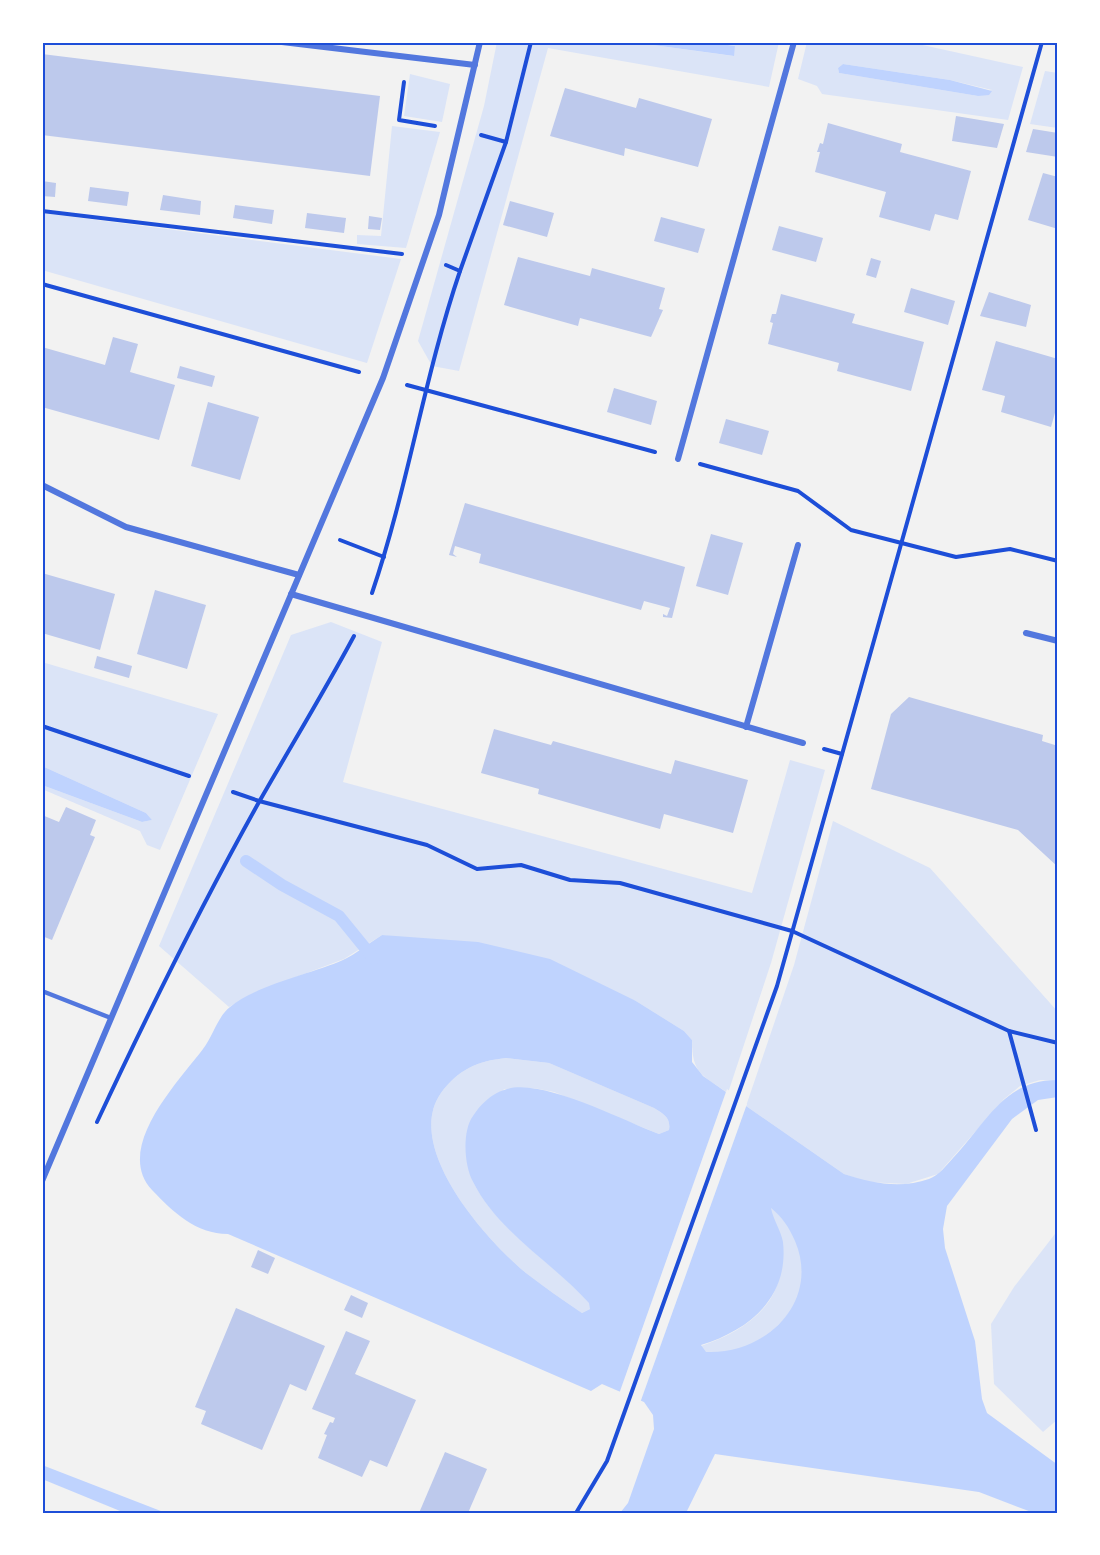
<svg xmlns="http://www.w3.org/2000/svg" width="1100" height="1555" viewBox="0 0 1100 1555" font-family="Commissioner,sans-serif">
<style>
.green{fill:#dbe4f7;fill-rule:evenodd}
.water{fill:#bfd3fe;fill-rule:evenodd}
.pier{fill:#f2f2f2}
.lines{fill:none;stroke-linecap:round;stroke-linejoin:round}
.stream{stroke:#bfd3fe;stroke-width:12}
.building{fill:#bdc9ec}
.path{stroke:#1d4ed8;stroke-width:4}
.service{stroke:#5277de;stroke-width:4.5}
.minor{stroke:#5277de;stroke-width:6}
.neatline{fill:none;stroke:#1d4ed8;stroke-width:2}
</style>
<rect width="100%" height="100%" fill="#f2f2f2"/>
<!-- green -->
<g class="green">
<path d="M 497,42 L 631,42 L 733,56 L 735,46 L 706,42 L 779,42 L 769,87 L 548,48 L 459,371 L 432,366 L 418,341 L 484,106 Z"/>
<path d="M 807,42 L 909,42 L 1023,67 L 1008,120 L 822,94 L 817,86 L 798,79 ZM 843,64 L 950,80 L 992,90 L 978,96 L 839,73 L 838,68 Z"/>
<path d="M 1045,71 L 1058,73 L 1058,128 L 1030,124 Z"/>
<path d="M 410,74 L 450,84 L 442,122 L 404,116 Z"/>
<path d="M 392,126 L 440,132 L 406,248 L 357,244 L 357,235 L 381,236 Z"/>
<path d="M 42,213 L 401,259 L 367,363 L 42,270 Z"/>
<path d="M 331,622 L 382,642 L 343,782 L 752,893 L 790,760 L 825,770 L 771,963 L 728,1093 C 702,1075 692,1074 692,1040 L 684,1031 L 636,1001 L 411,939 L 382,935 L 344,959 L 251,994 L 229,1007 L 159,946 L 291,635 Z"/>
<path d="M 42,662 L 218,714 L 160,850 L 147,845 L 140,831 L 42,789 L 42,785 L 142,822 L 152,820 L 146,813 L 42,766 Z"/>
<path d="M 833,821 L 930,868 L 1058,1012 L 1058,1080 L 1040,1080 L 1020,1086 L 1004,1099 L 938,1174 L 906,1184 L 867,1182 L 844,1174 L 746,1106 L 794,965 Z"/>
<path d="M 506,1058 L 549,1063 L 654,1108 C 664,1114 671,1118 669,1130 L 659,1134 L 554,1092 L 534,1088 L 504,1089 L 466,1150 C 468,1160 469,1173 473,1182 C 500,1233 552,1262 590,1303 L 590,1309 L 582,1313 C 563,1300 544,1287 526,1273 C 486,1240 403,1147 441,1093 C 458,1070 477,1061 506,1058 Z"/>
<path d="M 770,1207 C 791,1223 808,1256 803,1284 C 799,1312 763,1343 737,1350 C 727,1353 716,1352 705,1352 L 701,1346 C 739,1333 778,1310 781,1266 C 783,1248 773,1224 770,1207 Z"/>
<path d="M 1058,1230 L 1058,1419 L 1043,1432 L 994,1384 L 991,1324 L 1014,1287 Z"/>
</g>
<!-- water -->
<g class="water">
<path d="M 631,42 L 706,42 L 735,46 L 734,56 Z"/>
<path d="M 843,64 L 950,80 L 992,91 L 989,95 L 978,96 L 839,73 L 838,68 Z"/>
<path d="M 42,766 L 146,813 L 152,820 L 142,822 L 42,785 Z"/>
<path d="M 382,935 L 478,942 L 550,959 L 636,1001 L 684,1031 L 692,1040 L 692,1062 L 703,1076 L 844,1174 C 871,1183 901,1189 929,1179 C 939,1175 946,1166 953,1158 C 986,1124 1004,1079 1058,1080 L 1058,1097 L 1038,1100 L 1012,1119 L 947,1206 L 943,1229 L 945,1248 L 975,1341 L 982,1399 L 987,1413 L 1058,1465 L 1058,1513 L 1034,1513 L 979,1492 L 715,1454 L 686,1513 L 620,1513 L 628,1503 L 654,1429 L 653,1415 L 644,1402 L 602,1384 L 591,1391 L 228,1234 C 196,1234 173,1212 152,1190 C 113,1148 179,1081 203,1049 C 213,1036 218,1016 230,1007 C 256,985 311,974 343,960 C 356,954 369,943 382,935 ZM 506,1058 L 549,1063 L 654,1108 C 664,1114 671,1118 669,1130 L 659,1134 C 623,1121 539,1076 504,1090 C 491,1094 480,1105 473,1116 C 462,1131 464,1165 473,1182 C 499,1233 552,1262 589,1303 L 590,1309 L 582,1313 C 563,1300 544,1287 526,1273 C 486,1240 403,1147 441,1093 C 458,1070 477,1061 506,1058 ZM 771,1208 C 782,1217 789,1227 795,1241 C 821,1302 765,1355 706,1352 L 701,1345 C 749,1330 789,1298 783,1242 C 781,1231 773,1219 771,1208 Z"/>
<path d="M 42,1465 L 166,1513 L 125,1513 L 42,1479 Z"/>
</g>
<!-- pier -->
<path class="pier" d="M 727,1089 L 747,1104 L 640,1403 L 619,1394 Z"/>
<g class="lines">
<!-- stream -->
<path class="stream" d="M 246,861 L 282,885 L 339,916 L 374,959"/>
</g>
<!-- building -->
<g class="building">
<path d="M 42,54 L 380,96 L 370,176 L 42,135 Z"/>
<path d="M 565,88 L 636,108 L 639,98 L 712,119 L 698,167 L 625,148 L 624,156 L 550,136 Z"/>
<path d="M 956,116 L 1004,124 L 997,148 L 952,141 Z"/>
<path d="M 828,123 L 902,144 L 900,152 L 971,171 L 958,220 L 935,214 L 930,231 L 879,217 L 886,192 L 815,172 L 820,152 L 817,152 L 820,143 L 823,144 Z"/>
<path d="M 1033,129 L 1058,133 L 1058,157 L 1026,152 Z"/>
<path d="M 1043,173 L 1058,177 L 1058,229 L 1028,220 Z"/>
<path d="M 42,181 L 56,183 L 55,197 L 42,196 Z"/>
<path d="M 90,187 L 129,192 L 127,206 L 88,201 Z"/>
<path d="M 163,195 L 201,201 L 200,215 L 160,210 Z"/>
<path d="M 510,201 L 554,213 L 547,237 L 503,225 Z"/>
<path d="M 235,205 L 274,210 L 272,224 L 233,218 Z"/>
<path d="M 307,213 L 346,218 L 344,233 L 305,228 Z"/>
<path d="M 369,216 L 382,218 L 380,230 L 368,229 Z"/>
<path d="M 661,217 L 705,229 L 698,253 L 654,241 Z"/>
<path d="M 779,226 L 823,238 L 816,262 L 772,250 Z"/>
<path d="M 518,257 L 590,276 L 592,268 L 665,288 L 659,309 L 663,310 L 651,337 L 580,318 L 578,326 L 504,305 Z"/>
<path d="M 871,258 L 881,261 L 876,278 L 866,275 Z"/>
<path d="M 911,288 L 955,301 L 948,325 L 904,312 Z"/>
<path d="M 989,292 L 1031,305 L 1026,327 L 980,316 Z"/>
<path d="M 781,294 L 855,314 L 852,323 L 924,342 L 911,391 L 837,371 L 839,363 L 768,344 L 773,323 L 770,322 L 772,314 L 776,314 Z"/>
<path d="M 113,337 L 138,344 L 130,372 L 175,385 L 159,440 L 42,407 L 42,347 L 105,365 Z"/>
<path d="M 996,341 L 1058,359 L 1058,402 L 1051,427 L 1001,412 L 1005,396 L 982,390 Z"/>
<path d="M 180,366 L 215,376 L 212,387 L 177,378 Z"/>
<path d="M 614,388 L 657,401 L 651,425 L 607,412 Z"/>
<path d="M 208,402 L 259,417 L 240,480 L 191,466 Z"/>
<path d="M 726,419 L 769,431 L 762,455 L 719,443 Z"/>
<path d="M 465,503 L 685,567 L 672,618 L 663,617 L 663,614 L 667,616 L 670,608 L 644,601 L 641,610 L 479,563 L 481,554 L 455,546 L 453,554 L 457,557 L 449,555 Z"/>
<path d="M 711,534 L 743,543 L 728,595 L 696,586 Z"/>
<path d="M 42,573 L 115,594 L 100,650 L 42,633 Z"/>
<path d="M 155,590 L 206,605 L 187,669 L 137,654 Z"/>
<path d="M 97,656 L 132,666 L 129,678 L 94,668 Z"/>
<path d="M 909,697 L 1043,735 L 1042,741 L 1058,746 L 1058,867 L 1018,830 L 871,789 L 891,714 Z"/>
<path d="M 494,729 L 551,745 L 553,741 L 671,774 L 675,760 L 748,780 L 733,833 L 664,814 L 660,829 L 538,794 L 539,789 L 481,773 Z"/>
<path d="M 66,807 L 96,820 L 90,835 L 95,837 L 52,940 L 42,936 L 42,815 L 59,822 Z"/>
<path d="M 258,1250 L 275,1258 L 268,1274 L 251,1267 Z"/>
<path d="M 351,1295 L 368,1303 L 362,1318 L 344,1310 Z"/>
<path d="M 236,1308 L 325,1346 L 306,1391 L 290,1384 L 262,1450 L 201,1424 L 206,1411 L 195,1407 Z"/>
<path d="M 346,1331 L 370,1341 L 355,1374 L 416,1400 L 387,1467 L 370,1460 L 362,1477 L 318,1458 L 327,1435 L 324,1434 L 330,1422 L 333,1423 L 335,1418 L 312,1409 Z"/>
<path d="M 445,1452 L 487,1469 L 468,1513 L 419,1513 Z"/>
</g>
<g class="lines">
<!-- path -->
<g class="path">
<path d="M 404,82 L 399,120 L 435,126"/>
<path d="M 481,135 L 506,142"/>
<path d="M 42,211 L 402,254"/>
<path d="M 460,271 L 506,142 L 531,42"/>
<path d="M 42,284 L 359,372"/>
<path d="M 407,385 L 655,452"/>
<path d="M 700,464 L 798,491 L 851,530 L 956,557 L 1010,549 L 1058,561"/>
<path d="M 340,540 L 384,557"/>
<path d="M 372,593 C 408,487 424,377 460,271 L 446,265"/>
<path d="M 42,726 L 189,776"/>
<path d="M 824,749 L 842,754"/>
<path d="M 233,792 L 259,801 L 427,845 L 477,869 L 521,865 L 570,880 L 620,883 L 792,931 L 1009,1031 L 1058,1043"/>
<path d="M 1009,1031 L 1036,1130"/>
<path d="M 97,1122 C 148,1013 201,906 259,802 C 291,746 324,692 354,636"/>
<path d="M 576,1513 L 607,1461 L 777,986 L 1042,42"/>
</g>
<!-- service -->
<path class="service" d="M 42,991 L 111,1018"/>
<!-- minor -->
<g class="minor">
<path d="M 282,42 L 475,65"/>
<path d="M 678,459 L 794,42"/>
<path d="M 42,485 L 126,527 L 299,575"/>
<path d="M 291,594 L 803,743"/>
<path d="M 1026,633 L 1058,641"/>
<path d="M 746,727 L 798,545"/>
<path d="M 42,1181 L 383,378 L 439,215 L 480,42"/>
</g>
</g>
<!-- border -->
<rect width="1100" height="1555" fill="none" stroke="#ffffff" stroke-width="87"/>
<rect x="44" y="44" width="1012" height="1468" class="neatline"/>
</svg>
